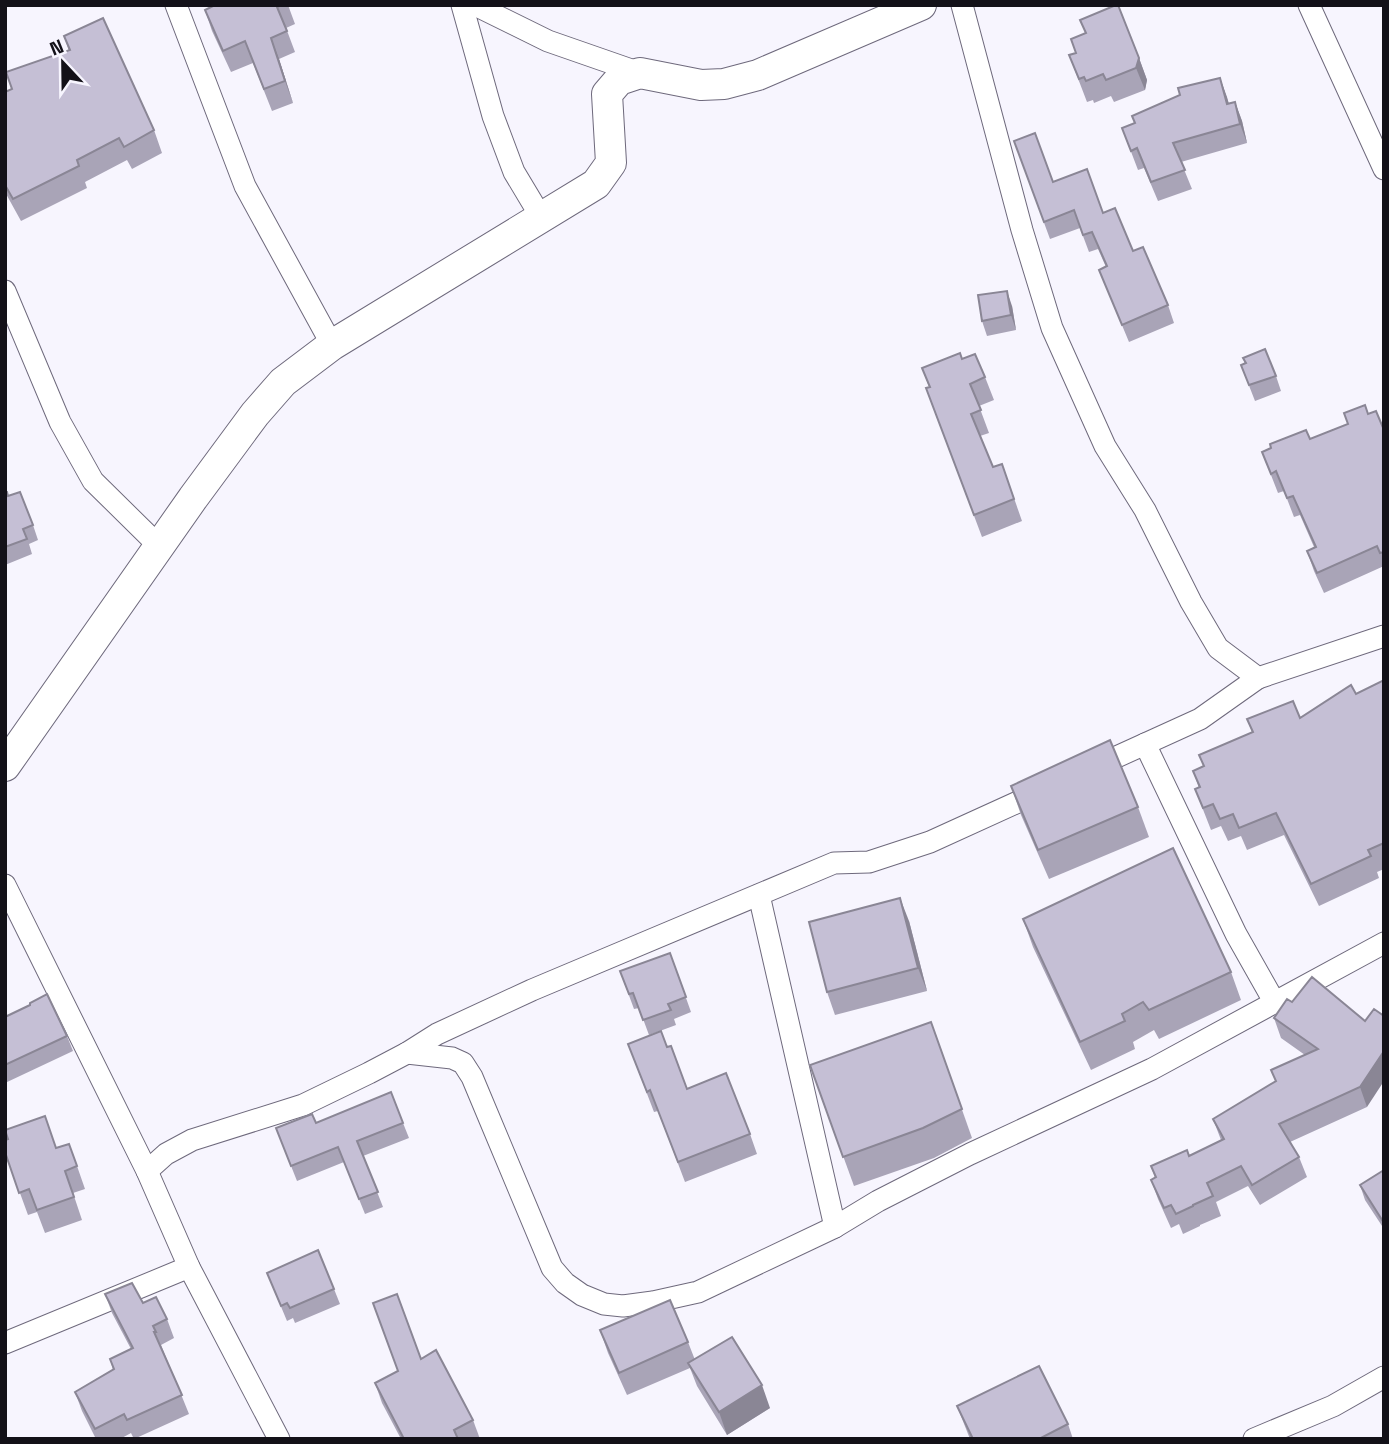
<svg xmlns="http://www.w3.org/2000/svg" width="1389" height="1444" viewBox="0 0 1389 1444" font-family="'Space Grotesk',sans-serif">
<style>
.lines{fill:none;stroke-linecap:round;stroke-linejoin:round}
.street-casing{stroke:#6e697c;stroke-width:23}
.secondary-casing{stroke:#6e697c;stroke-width:32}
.street{stroke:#fff;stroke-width:21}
.secondary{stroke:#fff;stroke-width:30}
.wall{fill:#a9a4b7}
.shaded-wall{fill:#8a8695}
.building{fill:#c5bfd5;stroke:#8a8695;stroke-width:2}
</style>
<rect width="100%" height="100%" fill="#f7f5fe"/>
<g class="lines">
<defs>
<g id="street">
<path d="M 176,5 L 245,186 L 332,345"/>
<path d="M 462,5 L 493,116 L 514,172 L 541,217"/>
<path d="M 475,5 L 548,41 L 640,73"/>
<path d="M 962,5 L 1022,230 L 1052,328 L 1105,446 L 1145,510 L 1191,602 L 1218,648 L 1258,678 L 1384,636"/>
<path d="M 1309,5 L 1384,169"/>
<path d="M 5,291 L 60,422 L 93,481 L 160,547"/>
<path d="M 1145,744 L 1236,934 L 1275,1003"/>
<path d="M 1090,769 L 1200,719 L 1258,678"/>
<path d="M 5,885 L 147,1171 L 189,1267 L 279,1439"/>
<path d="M 759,895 L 835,1227"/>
<path d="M 407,1053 L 452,1058 L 463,1063 L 472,1077 L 552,1268 L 565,1283 L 582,1295 L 604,1304 L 623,1306 L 653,1302 L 698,1292 L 835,1227 L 878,1201 L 970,1154 L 1152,1069 L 1384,943"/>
<path d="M 147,1171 L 166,1154 L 192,1140 L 303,1105 L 369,1073 L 407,1053 L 437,1034 L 532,990 L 834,863 L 869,862 L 930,842 L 1042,791"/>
<path d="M 5,1343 L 189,1267"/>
<path d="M 1254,1439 L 1333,1406 L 1384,1377"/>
</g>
<path id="secondary" d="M 5,766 L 193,498 L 255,414 L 283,382 L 332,345 L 596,184 L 611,163 L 607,94 L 619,80 L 640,73 L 701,85 L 724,84 L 758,75 L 921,5"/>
</defs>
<!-- street casing -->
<use href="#street" class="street-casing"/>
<!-- secondary casing -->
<use href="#secondary" class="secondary-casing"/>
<!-- street -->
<use href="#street" class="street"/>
<!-- secondary -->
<use href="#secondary" class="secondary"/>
</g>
<!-- wall -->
<g class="wall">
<path d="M 215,5 L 288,5 L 295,24 L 286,28 L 295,52 L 279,59 L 293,103 L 272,111 L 253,63 L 231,72 L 212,31 L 205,10 Z"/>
<path d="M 64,36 L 154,130 L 162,153 L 132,169 L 127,160 L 85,182 L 87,188 L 21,221 L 5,192 L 5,92 L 12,89 L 69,51 Z"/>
<path d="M 1069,55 L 1139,58 L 1147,80 L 1145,90 L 1114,102 L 1111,96 L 1094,103 L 1093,100 L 1087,102 Z"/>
<path d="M 1220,78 L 1229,104 L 1235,102 L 1242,121 L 1247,143 L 1181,162 L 1192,189 L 1158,201 L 1144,168 L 1138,170 L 1122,128 L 1134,123 Z"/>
<path d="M 1014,141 L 1053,182 L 1103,213 L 1133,251 L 1168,305 L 1174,323 L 1129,342 L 1099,270 L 1106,267 L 1098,249 L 1089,252 L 1080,228 L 1050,239 Z"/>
<path d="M 1012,306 L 1016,330 L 987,336 L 982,321 Z"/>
<path d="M 1243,358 L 1276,376 L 1281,391 L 1255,401 L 1241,365 L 1245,364 Z"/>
<path d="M 963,359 L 985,377 L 994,400 L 979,406 L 989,433 L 980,436 L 993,467 L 1002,464 L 1022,521 L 982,537 L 926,388 L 929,387 L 922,368 Z"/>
<path d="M 1344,413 L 1368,414 L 1384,430 L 1384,566 L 1324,593 L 1314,571 L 1307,551 L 1314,547 L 1300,515 L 1294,517 L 1284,491 L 1278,493 L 1262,452 L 1310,439 L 1348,424 Z"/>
<path d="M 5,492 L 33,525 L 38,540 L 29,544 L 32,554 L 5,565 Z"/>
<path d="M 1384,680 L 1384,869 L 1377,872 L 1379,878 L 1319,906 L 1284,835 L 1247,850 L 1241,836 L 1228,841 L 1221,826 L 1211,830 L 1195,789 L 1199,788 L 1193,771 L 1203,767 L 1252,732 L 1247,719 L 1300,718 L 1356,694 Z"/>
<path d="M 1011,786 L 1138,807 L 1149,837 L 1049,879 L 1021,815 Z"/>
<path d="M 1023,919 L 1231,972 L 1241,1000 L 1159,1039 L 1154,1030 L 1133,1042 L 1135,1049 L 1091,1070 L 1033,947 Z"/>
<path d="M 909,921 L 927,991 L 835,1015 L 827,992 Z"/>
<path d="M 670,953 L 691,1012 L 674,1019 L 676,1025 L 649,1035 L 639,1008 L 634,1009 L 620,971 Z"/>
<path d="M 1292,1002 L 1365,1021 L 1367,1107 L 1290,1142 L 1299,1157 L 1307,1177 L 1260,1205 L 1248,1186 L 1216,1202 L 1221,1216 L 1200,1225 L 1200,1226 L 1183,1234 L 1179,1224 L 1171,1228 L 1158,1199 L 1151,1180 L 1155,1178 L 1151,1166 L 1189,1156 L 1221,1140 L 1213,1119 L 1276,1081 L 1271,1070 L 1305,1055 L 1281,1038 L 1274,1018 Z"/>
<path d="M 5,1017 L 67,1036 L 73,1051 L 5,1083 Z"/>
<path d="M 931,1022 L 972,1138 L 934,1158 L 854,1186 L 810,1065 Z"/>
<path d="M 628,1044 L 667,1047 L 687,1089 L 750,1134 L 757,1154 L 685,1182 L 658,1111 L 654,1112 Z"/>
<path d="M 316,1123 L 403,1123 L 409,1138 L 363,1156 L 383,1207 L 365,1214 L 344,1162 L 297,1181 L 276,1128 Z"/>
<path d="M 57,1148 L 77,1166 L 85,1189 L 73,1193 L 82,1220 L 45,1233 L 37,1212 L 28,1215 L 5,1152 Z"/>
<path d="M 1384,1170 L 1384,1229 L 1365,1200 L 1360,1185 Z"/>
<path d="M 267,1273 L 334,1289 L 340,1304 L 295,1323 L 293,1318 L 287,1321 Z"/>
<path d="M 105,1294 L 143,1303 L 167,1319 L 174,1338 L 161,1345 L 189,1414 L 134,1439 L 131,1433 L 120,1439 L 96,1439 L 82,1411 L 75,1392 L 113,1370 L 110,1359 L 131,1349 L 112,1313 Z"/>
<path d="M 600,1330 L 688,1342 L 695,1360 L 770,1408 L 727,1435 L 697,1386 L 690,1368 L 627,1395 L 608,1353 Z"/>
<path d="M 421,1359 L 473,1420 L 480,1439 L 401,1439 L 382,1403 L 375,1383 Z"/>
<path d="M 957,1406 L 1068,1424 L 1073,1439 L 970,1439 Z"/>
</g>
<!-- shaded-wall -->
<g class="shaded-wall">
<path d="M 271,38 L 279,59 L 293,103 L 285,81 Z"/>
<path d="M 1139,58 L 1147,80 L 1145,90 L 1136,68 Z"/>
<path d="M 1220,78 L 1227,97 L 1234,123 L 1227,104 Z"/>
<path d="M 1235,102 L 1242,121 L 1247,143 L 1240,124 Z"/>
<path d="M 1007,291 L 1012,306 L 1016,330 L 1011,315 Z"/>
<path d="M 900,898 L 909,921 L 927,991 L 918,968 Z"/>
<path d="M 1384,1051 L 1384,1081 L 1367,1107 L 1360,1087 Z"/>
<path d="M 762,1385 L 770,1408 L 727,1435 L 719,1412 Z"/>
</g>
<!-- building -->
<g class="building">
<path d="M 215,5 L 282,5 L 277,7 L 287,31 L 271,38 L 285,81 L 264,89 L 245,41 L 223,51 L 205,10 Z"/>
<path d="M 1116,5 L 1118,5 L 1139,58 L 1136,68 L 1106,80 L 1103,74 L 1086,81 L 1084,77 L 1079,79 L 1069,55 L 1076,53 L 1071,39 L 1086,33 L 1080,20 Z"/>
<path d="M 103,18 L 154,130 L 124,147 L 119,138 L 77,160 L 79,166 L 13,199 L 5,185 L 5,92 L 12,89 L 6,72 L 70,50 L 64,36 Z"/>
<path d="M 1220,78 L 1227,104 L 1235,102 L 1240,124 L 1173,143 L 1185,170 L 1151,182 L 1137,148 L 1131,151 L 1122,128 L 1135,123 L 1132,116 L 1180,95 L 1178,88 Z"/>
<path d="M 1035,133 L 1053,182 L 1087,169 L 1103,213 L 1115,208 L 1133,251 L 1143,247 L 1168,305 L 1122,325 L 1099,270 L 1107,266 L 1092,232 L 1083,235 L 1074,210 L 1044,222 L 1014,141 Z"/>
<path d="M 1007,291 L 1011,315 L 982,321 L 978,295 Z"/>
<path d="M 1265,349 L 1276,376 L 1249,385 L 1241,365 L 1246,363 L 1243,358 Z"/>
<path d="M 960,353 L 962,359 L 975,354 L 985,377 L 970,384 L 981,410 L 971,414 L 993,467 L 1002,464 L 1014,499 L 974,515 L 926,388 L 930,387 L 922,368 Z"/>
<path d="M 1365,405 L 1368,414 L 1376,411 L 1384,430 L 1384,552 L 1380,553 L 1377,546 L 1317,573 L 1307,551 L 1316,547 L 1293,496 L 1287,498 L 1276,471 L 1271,474 L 1262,452 L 1271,448 L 1270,444 L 1306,430 L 1310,439 L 1348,424 L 1344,413 Z"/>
<path d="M 5,492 L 7,492 L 8,496 L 20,492 L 33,525 L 23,529 L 27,539 L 5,547 Z"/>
<path d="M 1384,680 L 1384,843 L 1368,850 L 1371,856 L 1311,884 L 1276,813 L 1239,828 L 1233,814 L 1220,819 L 1213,804 L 1203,808 L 1195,789 L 1200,787 L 1193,771 L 1204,766 L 1199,755 L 1253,732 L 1247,719 L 1293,701 L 1300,718 L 1351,685 L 1356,694 Z"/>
<path d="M 1110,740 L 1138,807 L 1038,850 L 1011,786 Z"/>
<path d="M 1173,848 L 1231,972 L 1149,1010 L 1143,1002 L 1122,1014 L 1125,1021 L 1080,1042 L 1023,919 Z"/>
<path d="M 900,898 L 918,968 L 827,992 L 809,922 Z"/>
<path d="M 670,953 L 686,997 L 668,1004 L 671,1010 L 643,1020 L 633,993 L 629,994 L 620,971 Z"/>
<path d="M 1312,977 L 1365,1021 L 1374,1009 L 1384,1016 L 1384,1051 L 1360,1087 L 1279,1124 L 1299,1157 L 1252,1185 L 1241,1166 L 1207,1183 L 1213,1196 L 1193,1205 L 1193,1206 L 1176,1214 L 1171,1205 L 1164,1208 L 1151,1180 L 1156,1177 L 1151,1166 L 1187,1150 L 1189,1156 L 1224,1139 L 1213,1119 L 1276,1081 L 1271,1070 L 1318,1049 L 1274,1018 L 1287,999 L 1292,1002 Z"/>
<path d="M 47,994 L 67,1036 L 5,1065 L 5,1017 L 30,1005 L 30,1003 Z"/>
<path d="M 931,1022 L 962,1109 L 923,1128 L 843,1157 L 810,1065 Z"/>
<path d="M 661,1031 L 667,1047 L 671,1046 L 687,1089 L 726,1073 L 750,1134 L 678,1162 L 650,1090 L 647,1092 L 628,1044 Z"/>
<path d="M 391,1092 L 403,1123 L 357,1141 L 378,1192 L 359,1199 L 338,1147 L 291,1166 L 276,1128 L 312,1114 L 316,1123 Z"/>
<path d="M 45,1116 L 56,1148 L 69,1144 L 77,1166 L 65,1171 L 74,1197 L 37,1210 L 29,1189 L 19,1193 L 5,1152 L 5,1140 L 8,1139 L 5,1130 Z"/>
<path d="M 1384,1170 L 1384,1223 L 1360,1185 Z"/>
<path d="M 318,1250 L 334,1289 L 290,1308 L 287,1303 L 281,1306 L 267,1273 Z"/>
<path d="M 132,1283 L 143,1303 L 156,1297 L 167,1319 L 153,1326 L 156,1332 L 154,1332 L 182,1395 L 127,1420 L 124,1414 L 95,1429 L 75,1392 L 114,1369 L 110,1359 L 133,1348 L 105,1294 Z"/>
<path d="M 397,1294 L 421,1359 L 436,1350 L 473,1420 L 454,1430 L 458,1439 L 404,1439 L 375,1383 L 398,1371 L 373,1303 Z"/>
<path d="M 670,1300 L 688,1342 L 619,1373 L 600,1330 Z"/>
<path d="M 732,1337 L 762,1385 L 719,1412 L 688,1363 Z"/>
<path d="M 1039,1366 L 1068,1424 L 1039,1439 L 973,1439 L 957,1406 Z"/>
</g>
<!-- border -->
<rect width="1389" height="1444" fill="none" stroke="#131118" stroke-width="14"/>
<!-- north arrow -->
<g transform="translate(63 63) rotate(338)" stroke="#f7f5fe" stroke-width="5" paint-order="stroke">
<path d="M0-5L12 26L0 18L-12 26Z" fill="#131118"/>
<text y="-10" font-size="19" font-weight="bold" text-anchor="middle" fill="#131118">N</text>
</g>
</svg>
